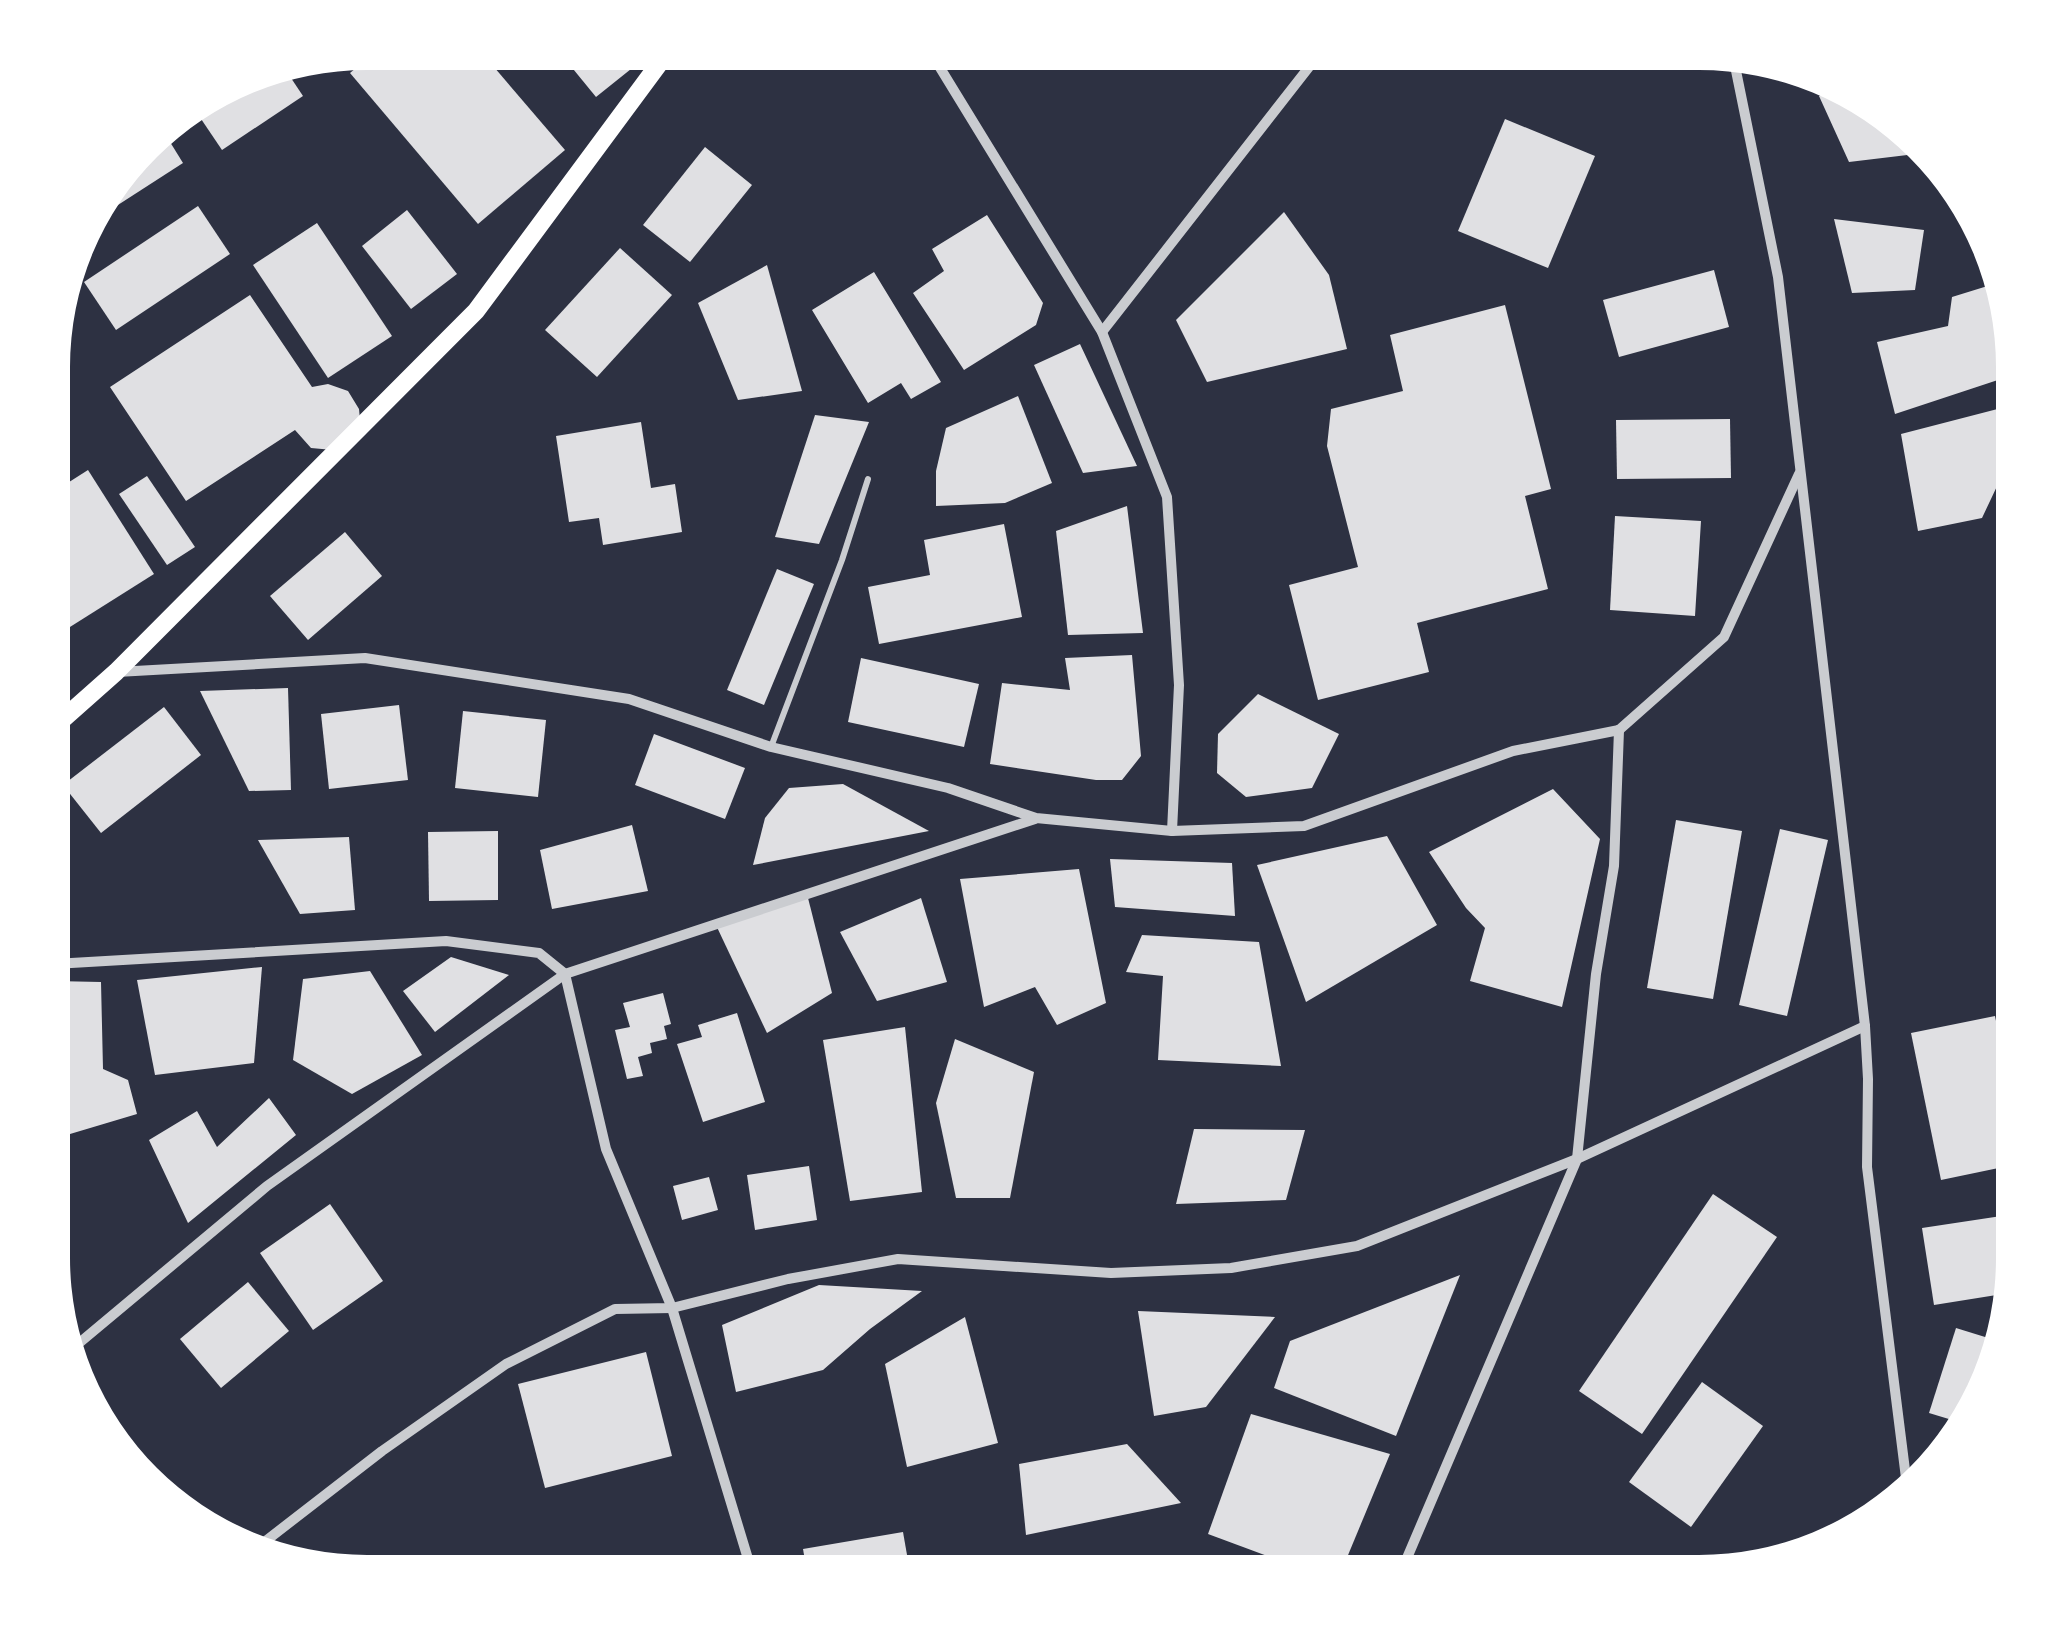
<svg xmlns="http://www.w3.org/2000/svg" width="2066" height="1625" viewBox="0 0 2066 1625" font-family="'Space Grotesk',sans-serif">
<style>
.building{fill:#e0e0e3}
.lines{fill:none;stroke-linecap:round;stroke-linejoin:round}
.service{stroke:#caccd0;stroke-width:6}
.minor{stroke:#caccd0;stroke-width:10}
.secondary{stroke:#fff;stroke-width:18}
</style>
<rect width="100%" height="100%" fill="#2d3142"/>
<!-- building -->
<g class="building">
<path d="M 374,53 L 482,53 L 565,150 L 478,224 L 350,73 Z"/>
<path d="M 560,53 L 651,53 L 596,97 Z"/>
<path d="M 283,66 L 303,96 L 222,150 L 195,110 L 265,69 Z"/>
<path d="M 1837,87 L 1907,131 L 1924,153 L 1849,162 L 1819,96 Z"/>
<path d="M 1505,119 L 1595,156 L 1548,268 L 1458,231 Z"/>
<path d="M 162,129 L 183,163 L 90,223 L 94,210 Z"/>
<path d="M 705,147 L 752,185 L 690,262 L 643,225 Z"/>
<path d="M 198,206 L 230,254 L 116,330 L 84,282 Z"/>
<path d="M 407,210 L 457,274 L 411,309 L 362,246 Z"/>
<path d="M 1284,212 L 1329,275 L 1347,349 L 1207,382 L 1176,320 Z"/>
<path d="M 987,215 L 1043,303 L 1036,325 L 964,370 L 913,293 L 944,271 L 932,249 Z"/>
<path d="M 1834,219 L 1924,230 L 1915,290 L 1852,293 Z"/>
<path d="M 317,223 L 392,336 L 328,378 L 253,265 Z"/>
<path d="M 620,248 L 672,295 L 597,377 L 545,330 Z"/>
<path d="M 767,265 L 802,391 L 738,400 L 698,303 Z"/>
<path d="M 1714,270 L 1729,327 L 1619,357 L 1603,300 Z"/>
<path d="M 874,272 L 941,382 L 911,399 L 901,383 L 868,403 L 812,310 Z"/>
<path d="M 1994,284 L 2006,336 L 2010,376 L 1895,414 L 1877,342 L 1948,326 L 1952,297 Z"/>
<path d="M 250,295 L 312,387 L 328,384 L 348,391 L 359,409 L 360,420 L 333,450 L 311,448 L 295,430 L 186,501 L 110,387 Z"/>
<path d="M 1505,305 L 1551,489 L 1525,496 L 1548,589 L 1417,623 L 1429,672 L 1318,700 L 1289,585 L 1358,567 L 1327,446 L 1331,409 L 1403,391 L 1390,335 Z"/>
<path d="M 1080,344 L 1137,466 L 1083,473 L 1034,365 Z"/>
<path d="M 1018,396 L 1052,483 L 1005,503 L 936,506 L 936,471 L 946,428 Z"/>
<path d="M 2013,405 L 2013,474 L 1999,482 L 1982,518 L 1918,531 L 1901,434 Z"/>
<path d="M 815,415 L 869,422 L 819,544 L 775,537 Z"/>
<path d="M 1730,419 L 1731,478 L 1617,479 L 1616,420 Z"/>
<path d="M 641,422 L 651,488 L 675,484 L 682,532 L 603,545 L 599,518 L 569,522 L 556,436 Z"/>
<path d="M 88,470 L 154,574 L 62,632 L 55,621 L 55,491 Z"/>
<path d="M 147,476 L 195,547 L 167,565 L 119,494 Z"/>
<path d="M 1127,506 L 1143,633 L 1068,635 L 1056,531 Z"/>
<path d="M 1615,516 L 1701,521 L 1695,616 L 1610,610 Z"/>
<path d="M 1004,524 L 1022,617 L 879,644 L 868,587 L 930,575 L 924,540 Z"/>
<path d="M 345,532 L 382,576 L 308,640 L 270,596 Z"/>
<path d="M 777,569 L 814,584 L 764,705 L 727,690 Z"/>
<path d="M 1132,655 L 1141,756 L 1122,780 L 1096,780 L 990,764 L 1002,683 L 1070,690 L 1065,658 Z"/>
<path d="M 861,658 L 979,684 L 964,747 L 848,722 Z"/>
<path d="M 288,688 L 291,790 L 249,791 L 200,691 Z"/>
<path d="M 1258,694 L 1339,734 L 1312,788 L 1246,797 L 1217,773 L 1218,734 Z"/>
<path d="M 399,705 L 408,780 L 329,789 L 321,714 Z"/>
<path d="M 164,707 L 201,755 L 101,833 L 63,785 Z"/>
<path d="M 463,711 L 546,720 L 538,797 L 455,788 Z"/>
<path d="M 654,734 L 745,768 L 725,819 L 635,785 Z"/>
<path d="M 843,784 L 929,831 L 753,865 L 765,818 L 789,788 Z"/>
<path d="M 1553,789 L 1600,839 L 1562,1007 L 1470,981 L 1485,928 L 1466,908 L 1429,852 Z"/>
<path d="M 1676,820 L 1742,831 L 1713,999 L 1647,988 Z"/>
<path d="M 632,825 L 648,891 L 552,909 L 540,850 Z"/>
<path d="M 1780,829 L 1828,840 L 1787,1016 L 1739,1005 Z"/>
<path d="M 498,831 L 498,900 L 429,901 L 428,832 Z"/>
<path d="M 1387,836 L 1437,925 L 1306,1002 L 1257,865 Z"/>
<path d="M 349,837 L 355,910 L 300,914 L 258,840 Z"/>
<path d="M 1110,859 L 1232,863 L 1235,916 L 1115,907 Z"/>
<path d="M 1079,869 L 1106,1003 L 1057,1025 L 1035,987 L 984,1007 L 960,879 Z"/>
<path d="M 807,894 L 832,993 L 767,1033 L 715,923 Z"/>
<path d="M 921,898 L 947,982 L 877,1001 L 840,932 Z"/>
<path d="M 1142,935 L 1259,942 L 1281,1066 L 1158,1060 L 1163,976 L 1126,972 Z"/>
<path d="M 451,957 L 509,975 L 435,1032 L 403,991 Z"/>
<path d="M 262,967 L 254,1063 L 155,1075 L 137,980 Z"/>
<path d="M 370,971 L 422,1055 L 352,1094 L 293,1060 L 303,979 Z"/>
<path d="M 54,981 L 101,982 L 103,1069 L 128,1080 L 137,1114 L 60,1137 L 54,1059 Z"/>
<path d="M 663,993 L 671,1024 L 664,1026 L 667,1039 L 650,1043 L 652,1053 L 638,1057 L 643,1076 L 627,1079 L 615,1030 L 630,1027 L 623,1003 Z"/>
<path d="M 737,1013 L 765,1102 L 703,1122 L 677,1044 L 702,1037 L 698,1025 Z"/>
<path d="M 1995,1016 L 2013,1107 L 2013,1165 L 1941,1180 L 1911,1033 Z"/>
<path d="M 905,1027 L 922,1192 L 850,1201 L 823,1040 Z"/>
<path d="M 955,1039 L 1034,1072 L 1010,1198 L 956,1198 L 936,1103 Z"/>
<path d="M 269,1098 L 296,1135 L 188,1223 L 149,1140 L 197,1111 L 217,1147 Z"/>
<path d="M 1194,1129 L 1305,1130 L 1286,1200 L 1176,1204 Z"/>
<path d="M 809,1166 L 817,1220 L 755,1230 L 747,1175 Z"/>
<path d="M 709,1177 L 718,1210 L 682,1220 L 673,1186 Z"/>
<path d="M 1713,1194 L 1777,1237 L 1642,1434 L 1579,1391 Z"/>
<path d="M 330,1204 L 383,1281 L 313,1330 L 260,1253 Z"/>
<path d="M 2008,1215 L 2013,1246 L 2009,1293 L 1934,1305 L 1922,1228 Z"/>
<path d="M 1460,1275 L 1396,1436 L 1274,1388 L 1290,1341 Z"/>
<path d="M 248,1282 L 289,1331 L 221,1388 L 180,1339 Z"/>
<path d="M 819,1285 L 922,1291 L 870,1329 L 823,1370 L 736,1392 L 722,1325 Z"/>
<path d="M 1138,1311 L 1275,1317 L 1206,1407 L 1154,1416 Z"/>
<path d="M 965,1317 L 998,1443 L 907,1467 L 885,1364 Z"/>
<path d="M 1956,1328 L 1998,1341 L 1989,1379 L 1962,1423 L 1929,1413 Z"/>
<path d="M 646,1352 L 672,1456 L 545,1488 L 518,1384 Z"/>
<path d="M 1702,1382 L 1763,1426 L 1691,1527 L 1629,1482 Z"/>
<path d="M 1251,1414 L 1390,1454 L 1341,1572 L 1310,1572 L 1208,1534 Z"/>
<path d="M 1127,1444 L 1181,1503 L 1026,1535 L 1019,1464 Z"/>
<path d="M 903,1532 L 910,1572 L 807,1572 L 803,1549 Z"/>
</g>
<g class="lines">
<!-- service -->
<path class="service" d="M 771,747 L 842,560 L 868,479"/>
<!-- minor -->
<g class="minor">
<path d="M 931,53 L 1102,332 L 1167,497 L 1179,685 L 1172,831"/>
<path d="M 1733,56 L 1778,277 L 1865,1026 L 1868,1079 L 1867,1167 L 1907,1486"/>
<path d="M 1102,332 L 1320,53"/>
<path d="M 117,672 L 365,658 L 629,699 L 771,747 L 948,788 L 1036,818 L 1172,831 L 1304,826 L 1513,751 L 1619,730"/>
<path d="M 1619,730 L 1724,637 L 1799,474"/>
<path d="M 54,964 L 446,941 L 539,953 L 565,974 L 606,1149 L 672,1308 L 752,1572"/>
<path d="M 72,1349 L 267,1186 L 565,974 L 1035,819"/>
<path d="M 254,1550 L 382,1451 L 506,1364 L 615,1309 L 672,1308 L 788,1279 L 898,1259 L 1111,1273 L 1231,1268 L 1357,1246 L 1577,1159 L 1865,1026"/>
<path d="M 1401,1572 L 1577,1159 L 1596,974 L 1614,866 L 1619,730"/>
</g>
<!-- secondary -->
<path class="secondary" d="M 54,727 L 116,672 L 476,311 L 667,53"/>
</g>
<!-- crop -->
<path d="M0 0H2066V1625H0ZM367 70H1699A297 297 0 0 1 1996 367V1258A297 297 0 0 1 1699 1555H367A297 297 0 0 1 70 1258V367A297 297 0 0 1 367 70Z" fill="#fff" fill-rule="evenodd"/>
</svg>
